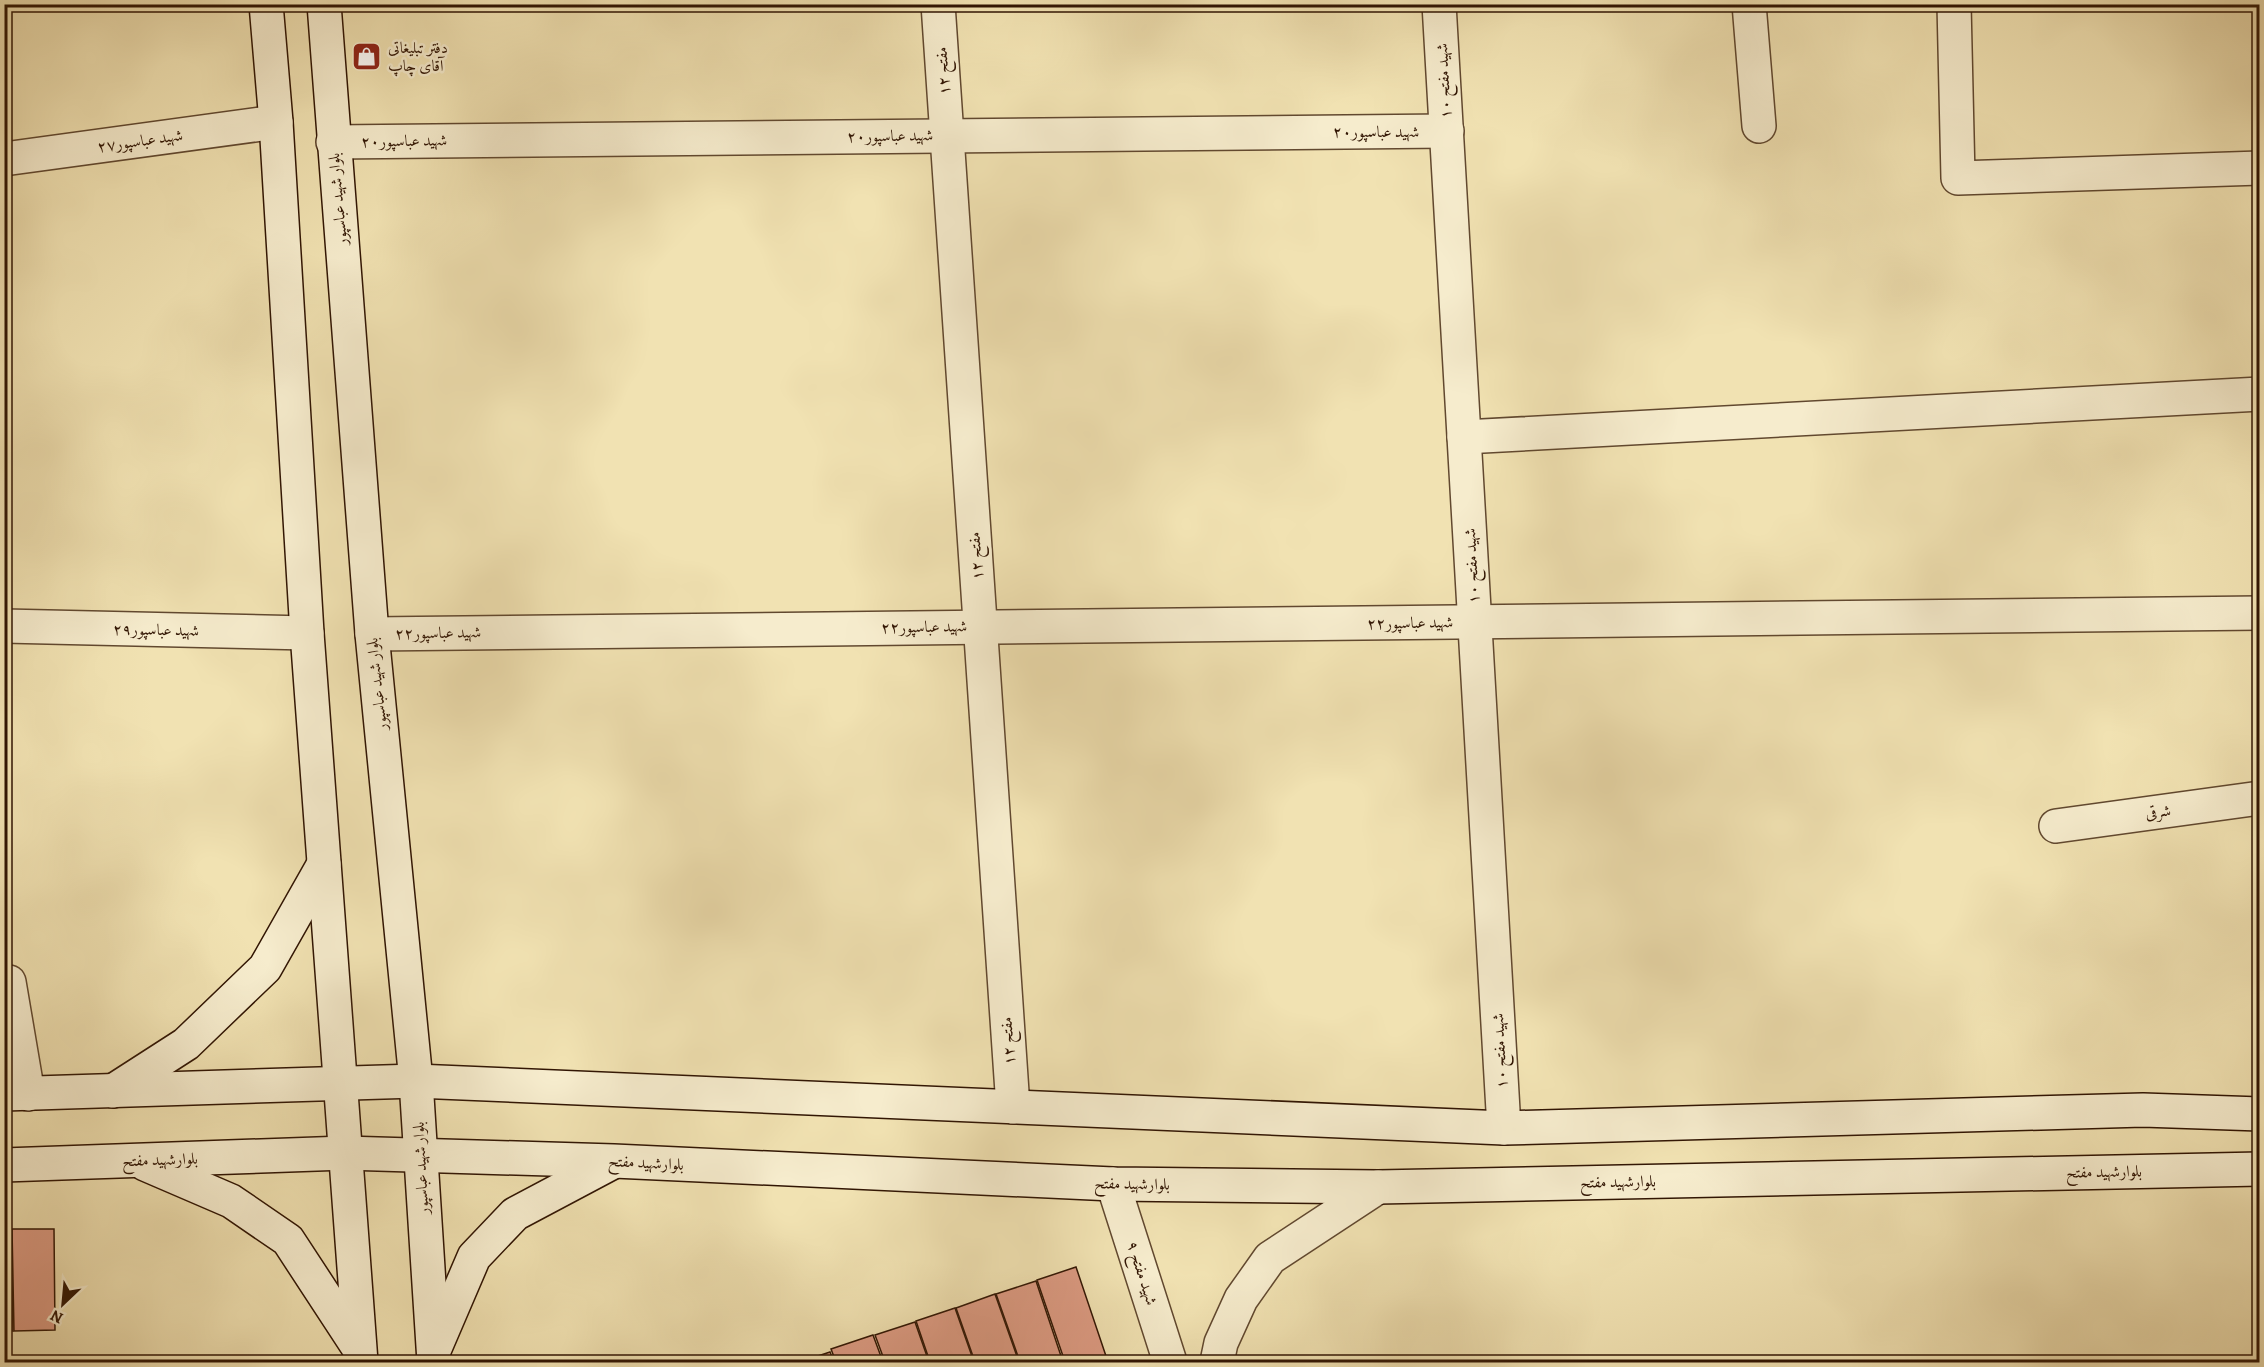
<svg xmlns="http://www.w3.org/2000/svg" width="2264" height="1367" viewBox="0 0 2264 1367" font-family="Alegreya,Amiri,serif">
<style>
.building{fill:#dd9b83;stroke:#311503;stroke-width:1.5}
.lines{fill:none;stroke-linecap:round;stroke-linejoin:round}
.street-casing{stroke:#61482f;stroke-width:36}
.secondary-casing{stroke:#311503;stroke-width:36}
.street{stroke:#f6eccd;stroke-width:33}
.secondary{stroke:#f6eccd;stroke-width:33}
.labels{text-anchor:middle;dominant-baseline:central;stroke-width:5;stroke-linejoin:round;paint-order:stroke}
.poi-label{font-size:16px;fill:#311503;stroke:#f6eccd;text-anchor:start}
.street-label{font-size:16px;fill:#311503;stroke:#f6eccd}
</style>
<rect width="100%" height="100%" fill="#f1e2b2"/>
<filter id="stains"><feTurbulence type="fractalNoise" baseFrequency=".00333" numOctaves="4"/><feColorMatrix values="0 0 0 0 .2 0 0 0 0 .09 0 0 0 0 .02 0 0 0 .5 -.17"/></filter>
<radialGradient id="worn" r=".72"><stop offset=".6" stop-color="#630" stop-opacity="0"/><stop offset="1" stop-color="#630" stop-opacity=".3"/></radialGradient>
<!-- building -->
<g class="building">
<path d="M 12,1229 L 54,1229 L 55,1330 L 14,1331 Z"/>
<path d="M 4,1230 L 11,1230 L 13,1331 L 4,1331 Z"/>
<path d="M 1076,1267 L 1108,1362 L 1065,1362 L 1037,1280 Z"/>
<path d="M 1036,1281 L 1063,1362 L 1020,1362 L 996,1294 Z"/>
<path d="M 995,1294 L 1019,1362 L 975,1362 L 956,1308 Z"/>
<path d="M 955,1308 L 974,1362 L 930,1362 L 916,1321 Z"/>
<path d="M 915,1322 L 929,1362 L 885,1362 L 875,1335 Z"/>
<path d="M 873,1335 L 883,1362 L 836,1362 L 831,1349 Z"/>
<path d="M 830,1352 L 834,1362 L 800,1362 Z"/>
</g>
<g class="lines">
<defs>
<g id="street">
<path d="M 938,4 L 1013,1107"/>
<path d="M 1439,4 L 1504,1128"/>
<path d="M 1749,4 L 1759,126"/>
<path d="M 1954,4 L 1958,178 L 2260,168"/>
<path d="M 333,142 L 1447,131"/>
<path d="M 4,159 L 276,122"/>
<path d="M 1464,437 L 2260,394"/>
<path d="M 4,626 L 307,633"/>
<path d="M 372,634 L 2260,613"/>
<path d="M 2056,826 L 2260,798"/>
<path d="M 9,982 L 28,1094"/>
<path d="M 1113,1184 L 1170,1362"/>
<path d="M 1217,1362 L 1221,1343 L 1241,1299 L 1270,1258 L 1378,1187"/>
</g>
<g id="secondary">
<path d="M 266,4 L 276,122 L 307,633 L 361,1362"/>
<path d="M 324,4 L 372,634 L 416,1081 L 434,1362"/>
<path d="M 113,1091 L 186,1044 L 265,968 L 324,864"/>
<path d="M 4,1094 L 416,1081 L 1504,1128 L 2143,1110 L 2260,1114"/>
<path d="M 145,1164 L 231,1201 L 288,1240 L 358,1347"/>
<path d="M 4,1165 L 345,1153 L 614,1161 L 1113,1184 L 1378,1187 L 2260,1169"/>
<path d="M 435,1348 L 474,1257 L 515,1214 L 613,1162"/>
</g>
</defs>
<!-- street casing -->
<use href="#street" class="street-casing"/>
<!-- secondary casing -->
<use href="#secondary" class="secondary-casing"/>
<!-- street -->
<use href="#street" class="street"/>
<!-- secondary -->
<use href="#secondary" class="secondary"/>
</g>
<!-- icons -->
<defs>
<symbol id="shop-square" viewBox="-11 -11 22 22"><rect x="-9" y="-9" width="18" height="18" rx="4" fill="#8f2418" stroke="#f6eccd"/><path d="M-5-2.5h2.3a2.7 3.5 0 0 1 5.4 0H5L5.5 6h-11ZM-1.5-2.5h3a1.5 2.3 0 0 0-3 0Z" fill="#fff"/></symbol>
</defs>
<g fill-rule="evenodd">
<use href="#shop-square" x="350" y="40" width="33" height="33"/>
</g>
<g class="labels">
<!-- poi labels -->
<g class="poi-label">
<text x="388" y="48">دفتر تبلیغاتی<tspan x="388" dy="18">آقای چاپ</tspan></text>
</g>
<!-- street labels -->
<g class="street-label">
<text transform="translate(943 71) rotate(-94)">مفتح ۱۲</text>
<text transform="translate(1444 81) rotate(-93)">شهید مفتح ۱۰</text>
<text x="1376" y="132">شهید عباسپور۲۰</text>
<text transform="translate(890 136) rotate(-1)">شهید عباسپور۲۰</text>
<text transform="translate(140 141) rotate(-8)">شهید عباسپور۲۷</text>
<text transform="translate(404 141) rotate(-1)">شهید عباسپور۲۰</text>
<text transform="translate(338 199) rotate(-95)">بلوار شهید عباسپور</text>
<text transform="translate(976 556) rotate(-94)">مفتح ۱۲</text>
<text transform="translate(1472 566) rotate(-93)">شهید مفتح ۱۰</text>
<text transform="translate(1410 623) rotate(-1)">شهید عباسپور۲۲</text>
<text transform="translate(924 627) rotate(-1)">شهید عباسپور۲۲</text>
<text transform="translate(156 630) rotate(1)">شهید عباسپور۲۹</text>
<text transform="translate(438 633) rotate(-1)">شهید عباسپور۲۲</text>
<text transform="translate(377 684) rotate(-96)">بلوار شهید عباسپور</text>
<text transform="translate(2158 812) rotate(-8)">شرقی</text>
<text transform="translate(1008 1041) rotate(-94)">مفتح ۱۲</text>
<text transform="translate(1500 1051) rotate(-93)">شهید مفتح ۱۰</text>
<text transform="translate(160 1160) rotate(-2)">بلوارشهید مفتح</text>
<text transform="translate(646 1163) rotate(3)">بلوارشهید مفتح</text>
<text transform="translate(421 1168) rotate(-93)">بلوار شهید عباسپور</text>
<text transform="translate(2104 1172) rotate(-1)">بلوارشهید مفتح</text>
<text transform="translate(1618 1182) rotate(-1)">بلوارشهید مفتح</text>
<text transform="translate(1132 1184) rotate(1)">بلوارشهید مفتح</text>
<text transform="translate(1142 1273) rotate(72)">شهید مفتح ۹</text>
</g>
</g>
<!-- margin -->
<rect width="2264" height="1367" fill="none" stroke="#f1e2b2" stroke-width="24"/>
<rect x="6" y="6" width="2252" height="1355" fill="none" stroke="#311503" stroke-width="3"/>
<rect x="12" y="12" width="2240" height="1343" fill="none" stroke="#311503" stroke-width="1.5"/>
<!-- north arrow -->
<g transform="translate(63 1304) rotate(206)" stroke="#f6eccd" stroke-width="4.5" paint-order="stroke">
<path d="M0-4.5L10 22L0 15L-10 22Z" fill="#311503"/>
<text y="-9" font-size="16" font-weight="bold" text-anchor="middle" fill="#311503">N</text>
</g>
<rect width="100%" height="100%" filter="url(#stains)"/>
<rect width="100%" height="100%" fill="url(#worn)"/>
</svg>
